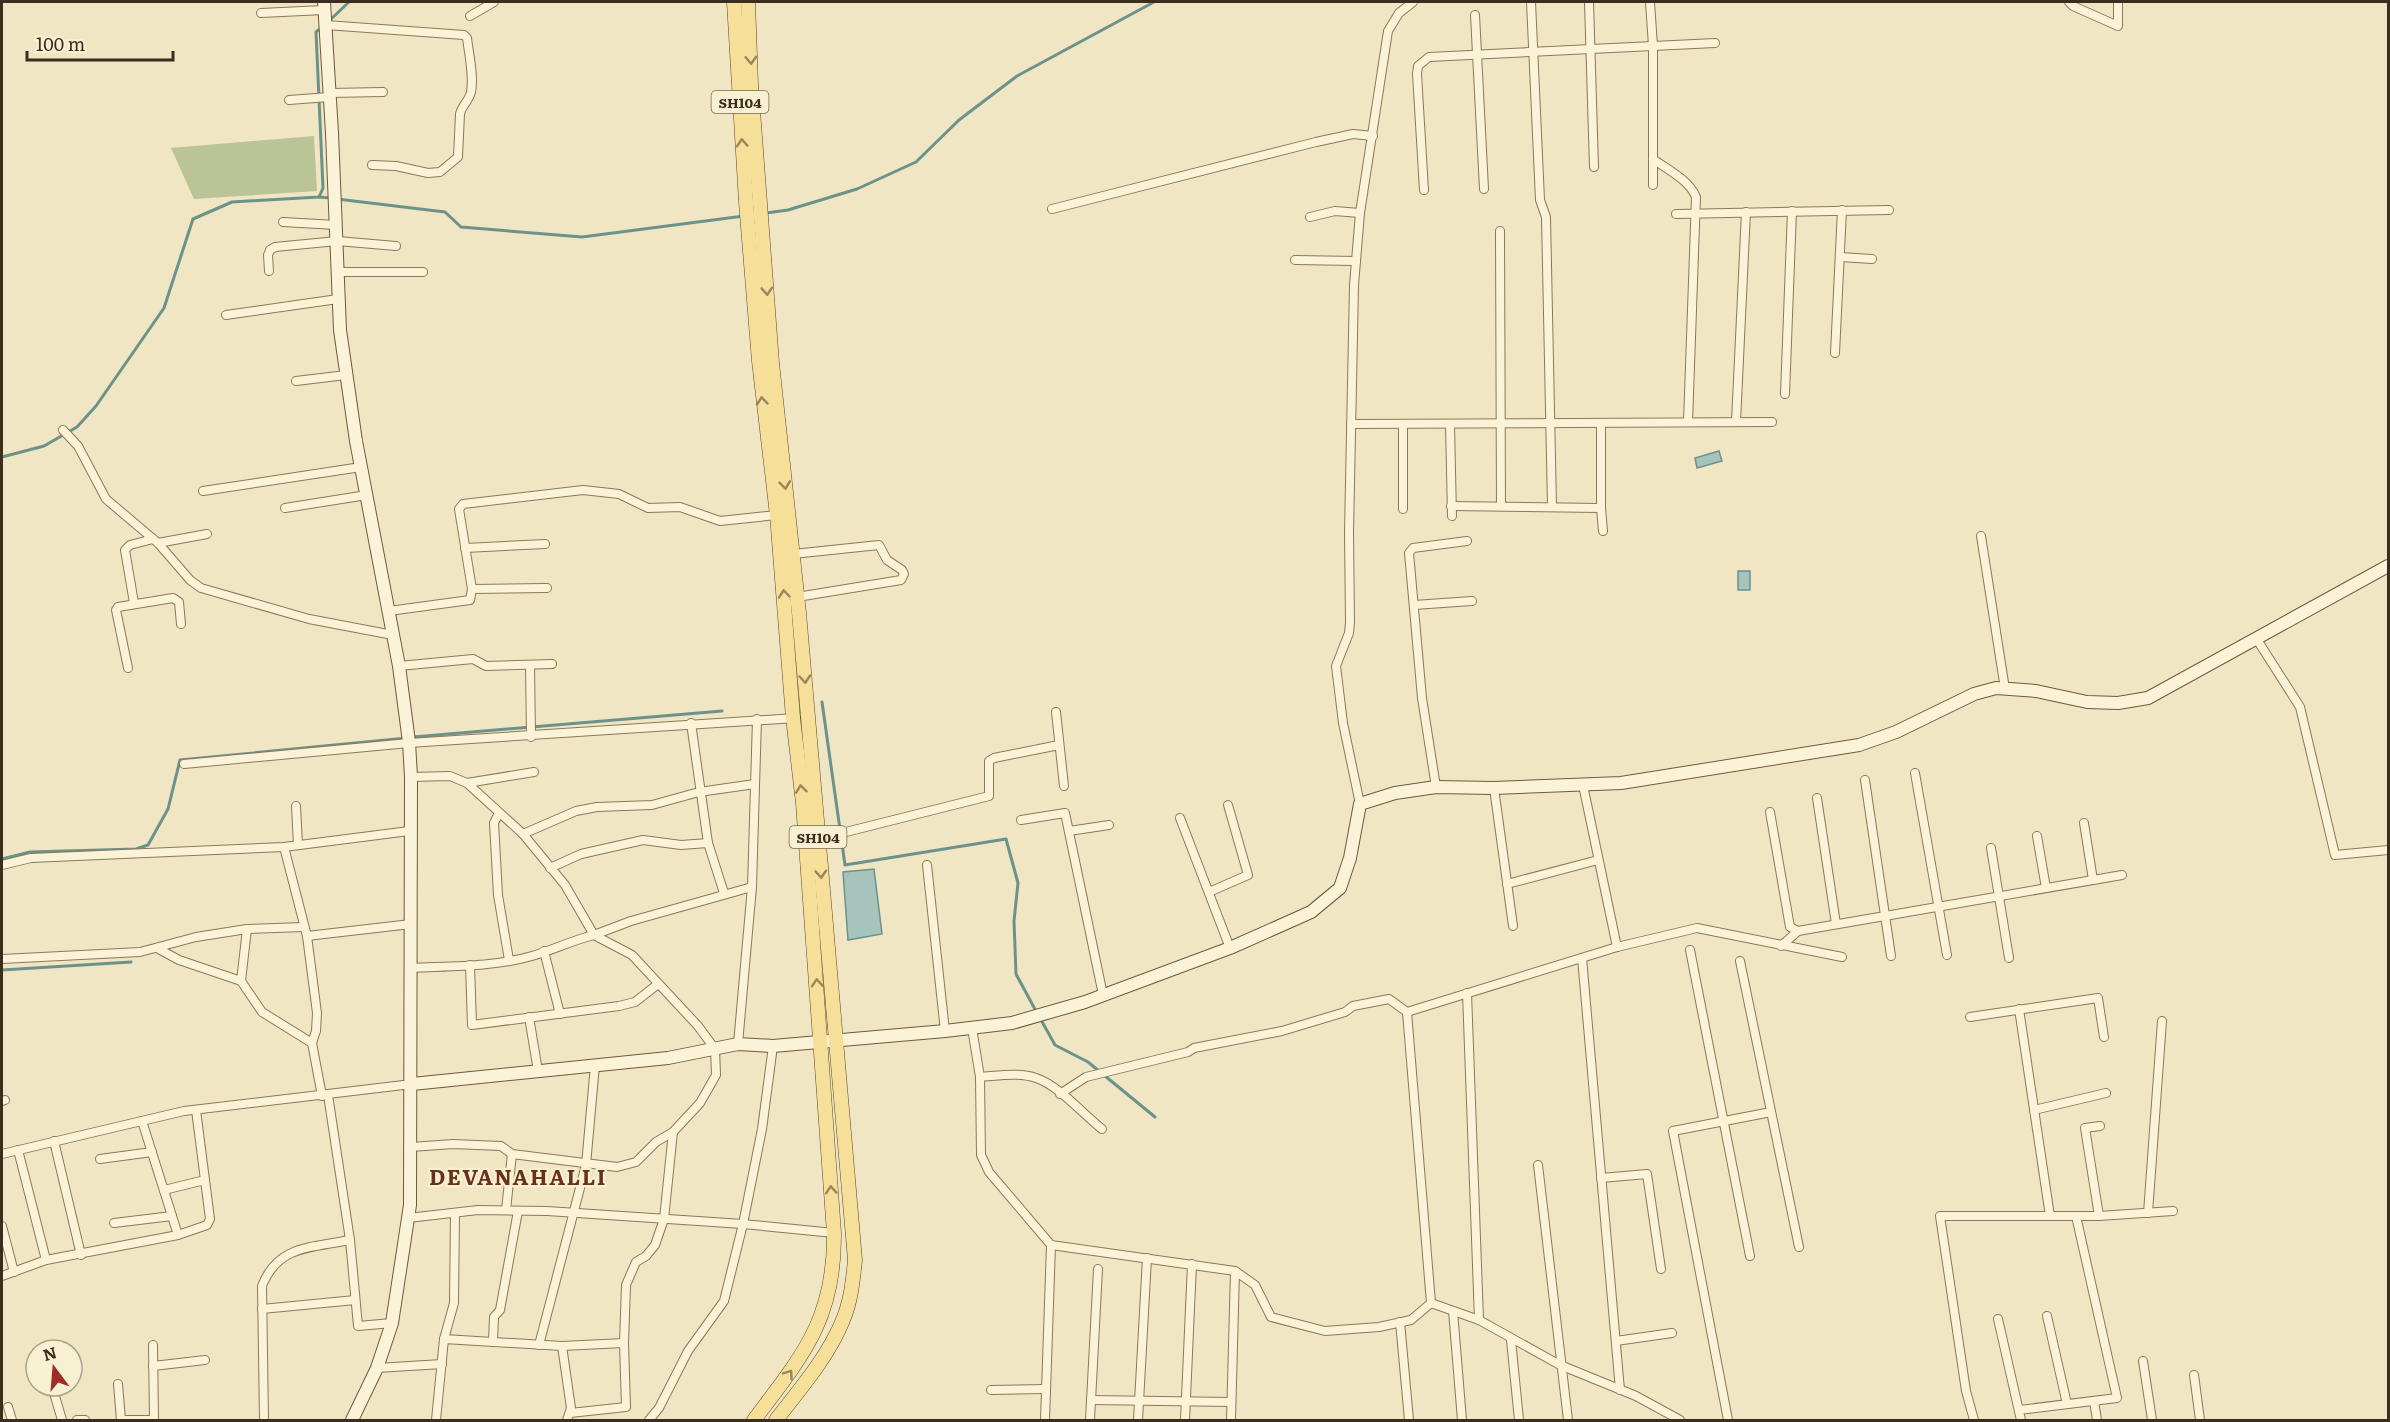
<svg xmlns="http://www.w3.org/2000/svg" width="2390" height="1422" viewBox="0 0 2390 1422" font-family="Literata,serif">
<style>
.cemetery{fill:#bbc496}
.water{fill:#a6c3bd;stroke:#6c928c;stroke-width:1.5}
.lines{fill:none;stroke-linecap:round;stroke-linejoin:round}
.stream{stroke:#6c928c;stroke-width:3}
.street-casing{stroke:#8c7859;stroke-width:10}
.secondary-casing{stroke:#6e593c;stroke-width:14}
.primary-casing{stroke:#5a452d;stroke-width:15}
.street{stroke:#fbf3d7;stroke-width:8}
.secondary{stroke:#fbf3d7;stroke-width:12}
.primary{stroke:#f6e099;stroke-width:14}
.oneway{stroke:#98875c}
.labels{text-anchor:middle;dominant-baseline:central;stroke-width:4.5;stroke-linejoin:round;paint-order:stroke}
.shield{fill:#f7f0d3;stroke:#736854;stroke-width:1.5}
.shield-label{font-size:14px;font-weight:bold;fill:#3b2e1e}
.district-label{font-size:21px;font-weight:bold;letter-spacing:1.5px;fill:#6a311a;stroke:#f7f0d3}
</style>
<rect width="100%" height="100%" fill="#f1e6c3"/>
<!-- cemetery -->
<path class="cemetery" d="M 314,136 L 317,191 L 194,199 L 171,148 Z"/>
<!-- water -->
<g class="water">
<path d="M 1719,451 L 1722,461 L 1697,468 L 1695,458 Z"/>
<rect x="1738" y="571" width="12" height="19"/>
<path d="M 874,869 L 882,934 L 848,940 L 843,872 Z"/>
</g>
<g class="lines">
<!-- stream -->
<g class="stream">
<path d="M 329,21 L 349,2"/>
<path d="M 319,197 L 331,198"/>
<path d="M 337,199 L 445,212 L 461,227 L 582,237 L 744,216"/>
<path d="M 766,213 L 788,210 L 857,189 L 916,162 L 959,120 L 1017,76 L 1154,2"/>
<path d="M 2,457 L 44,446 L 77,427 L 96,406 L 164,308 L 193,219 L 232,202 L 319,197 L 323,188 L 316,32 L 321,28"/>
<path d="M 822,702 L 845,865 L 1006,839 L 1018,883 L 1014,921 L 1016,974 L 1037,1013"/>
<path d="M 413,737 L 722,711"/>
<path d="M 2,859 L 30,852 L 136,849 L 148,845 L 168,809 L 180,760 L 407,738"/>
<path d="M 2,970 L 131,962"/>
<path d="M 1040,1018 L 1055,1045 L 1088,1062 L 1155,1117"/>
</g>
<defs>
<g id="street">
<path d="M 1531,2 L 1540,200 L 1546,217 L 1552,506"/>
<path d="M 1589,2 L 1594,167"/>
<path d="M 1650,2 L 1653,46 L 1653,185"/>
<path d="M 2069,2 L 2073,6 L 2118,26 L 2118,2"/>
<path d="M 261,13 L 324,10"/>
<path d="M 1475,15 L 1484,189"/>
<path d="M 470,16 L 494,2"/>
<path d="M 326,25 L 464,35 L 467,38 C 469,55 474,75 471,92 C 469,101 462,105 460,114 L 458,157 L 440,172 L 428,173 L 396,166 L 372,165"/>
<path d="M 329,93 L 383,92"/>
<path d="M 289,100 L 329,97"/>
<path d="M 1653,159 C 1668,170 1689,180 1696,197 L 1688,422"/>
<path d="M 1424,190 L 1417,74 L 1418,66 L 1429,57 L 1715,43"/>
<path d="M 1052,209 L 1316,142 L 1353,134 L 1373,136"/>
<path d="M 1676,214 L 1889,210"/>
<path d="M 1310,217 L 1335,211 L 1360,213"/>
<path d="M 283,222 L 336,225"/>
<path d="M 1500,231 L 1501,506"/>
<path d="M 1840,257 L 1872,259"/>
<path d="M 1295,260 L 1356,261"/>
<path d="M 269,271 L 268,255 L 270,250 L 275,247 L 337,241 L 396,246"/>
<path d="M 336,272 L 423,272"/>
<path d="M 226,315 L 338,299"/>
<path d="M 1835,353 L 1842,210"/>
<path d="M 296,381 L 346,375"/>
<path d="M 1785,394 L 1792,211"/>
<path d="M 1736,422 L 1746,212"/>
<path d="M 1601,423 L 1601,508"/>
<path d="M 1351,424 L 1772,422"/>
<path d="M 1450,424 L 1452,516"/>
<path d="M 63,430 L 78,446 L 106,499 L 158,543 L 190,580 L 201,588 L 309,619 L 393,635"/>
<path d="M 203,491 L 361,467"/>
<path d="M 1451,506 L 1601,508 L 1603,531"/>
<path d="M 285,508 L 367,495"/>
<path d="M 1403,509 L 1403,424"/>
<path d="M 1981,536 L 2005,689"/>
<path d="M 158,543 L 207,534"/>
<path d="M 465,548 L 545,544"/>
<path d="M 793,554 L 879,545 L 887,560 L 902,570 L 904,574 L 901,580 L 797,597"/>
<path d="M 472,589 L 459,509 L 463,504 L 583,490 L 619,494 L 648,508 L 680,507 L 720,521 L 777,515"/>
<path d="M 134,603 L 125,550 L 130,545 L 153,539"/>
<path d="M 1414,605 L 1472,601"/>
<path d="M 389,611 L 470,600 L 472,589 L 547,588"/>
<path d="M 2256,638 L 2300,707 L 2335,855 L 2388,850"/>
<path d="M 530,665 L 531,737"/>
<path d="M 399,666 L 473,659 L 486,666 L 552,664"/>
<path d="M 128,668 L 116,610 L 118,607 L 173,598 L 179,602 L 181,624"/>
<path d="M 1056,712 L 1064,786"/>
<path d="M 691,723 L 708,843 L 724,893"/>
<path d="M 184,764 L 409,743 L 796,718"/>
<path d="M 1915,773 L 1947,955"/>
<path d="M 411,777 L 450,776 L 467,783 L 523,834 L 565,885 L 594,935 L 631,921 L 752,887"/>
<path d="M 1865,780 L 1891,956"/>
<path d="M 467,783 L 534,772"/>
<path d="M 1583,785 L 1617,947"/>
<path d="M 1436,787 L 1422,698 L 1409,553 L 1413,548 L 1467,541"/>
<path d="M 1494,788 L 1513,926"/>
<path d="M 1817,798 L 1836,924"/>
<path d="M 1360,804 L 1343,723 L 1336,666 L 1349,633 L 1350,622 L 1349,533 L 1354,285 L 1360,213 L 1388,31 L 1399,13 L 1413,2"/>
<path d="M 296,806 L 298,845"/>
<path d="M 1770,812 L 1790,927 L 1798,931"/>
<path d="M 499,813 L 494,823 L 498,895 L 509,960"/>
<path d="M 1180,818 L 1230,948"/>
<path d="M 1021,820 L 1065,813 L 1103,995"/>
<path d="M 2084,823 L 2093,880"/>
<path d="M 1069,831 L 1109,825"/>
<path d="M 523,834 L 576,811 L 597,807 L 652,805 L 699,792 L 755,784"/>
<path d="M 2037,836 L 2046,888"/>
<path d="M 818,839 L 989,796 L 989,761 L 994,758 L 1059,745"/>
<path d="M 284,847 L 307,936 L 317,1013 L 316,1031 L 312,1043"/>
<path d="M 1991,848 L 2009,958"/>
<path d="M 2,865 L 31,858 L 284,847 L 409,831"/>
<path d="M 927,865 L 945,1031"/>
<path d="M 550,868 L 581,854 L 643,840 L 681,845 L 708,843"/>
<path d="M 1507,884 L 1598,860"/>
<path d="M 1209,892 L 1248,875 L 1228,805"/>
<path d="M 247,929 L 241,981 L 262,1012 L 312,1043 L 322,1096"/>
<path d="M 307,936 L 411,924"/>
<path d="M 1781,946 L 1798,931 L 2122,875"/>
<path d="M 157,948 L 179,960 L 241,981"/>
<path d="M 1690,950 L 1750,1256"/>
<path d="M 544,951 L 560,1014"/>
<path d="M 1582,958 L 1620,1390"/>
<path d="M 2,959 L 140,952 L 196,937 L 247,929 L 304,927"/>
<path d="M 1740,961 L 1799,1247"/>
<path d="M 470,965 L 472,1025 L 619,1006 L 635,1002 L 658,984"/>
<path d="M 411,968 C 451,966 494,967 532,956 C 553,950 573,940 594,935 L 632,955 L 698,1026 L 715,1049 L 716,1075 L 700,1103 L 673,1132 L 656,1142 L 636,1162 L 617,1167 L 512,1154 L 501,1146 L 453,1144 L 411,1147"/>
<path d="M 1467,993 L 1479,1320"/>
<path d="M 2019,1009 L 2050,1216"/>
<path d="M 1407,1012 L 1431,1303"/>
<path d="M 529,1017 L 538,1071"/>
<path d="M 1970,1017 L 2098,998 L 2104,1037"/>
<path d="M 972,1028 L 980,1077 L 981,1155 L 989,1172 L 1051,1245 L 1235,1271 L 1255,1285 L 1271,1317 L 1325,1331 L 1379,1327 L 1411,1320 L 1431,1303 L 1479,1320 L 1560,1365 L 1636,1396 L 1680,1420"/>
<path d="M 738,1044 L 752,887 L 757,719"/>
<path d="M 980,1077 C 997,1076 1019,1072 1036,1078 C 1058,1085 1083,1114 1102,1129"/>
<path d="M 1060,1094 L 1086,1077 L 1188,1052 L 1194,1048 L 1282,1031 L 1345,1012 L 1353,1006 L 1389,999 L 1407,1012 L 1617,947 L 1697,928 L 1842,957"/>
<path d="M 328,1095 L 350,1240 L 358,1326 L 392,1323"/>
<path d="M 2,1101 L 5,1100"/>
<path d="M 2034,1110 L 2106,1093"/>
<path d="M 142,1121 L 178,1235"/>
<path d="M 54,1141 L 81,1255"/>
<path d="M 18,1150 L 46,1260"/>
<path d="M 2,1154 L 184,1111 L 412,1084"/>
<path d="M 100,1159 L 152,1152"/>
<path d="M 1538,1165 L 1568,1420"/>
<path d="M 1601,1178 L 1647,1174 L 1661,1269"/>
<path d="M 164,1190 L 205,1180"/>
<path d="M 506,1210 L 512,1154"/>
<path d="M 2148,1213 L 2162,1021"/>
<path d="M 2099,1216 L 2085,1128 L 2100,1126"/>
<path d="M 408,1218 L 478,1210 L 547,1211 L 743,1224 L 834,1233"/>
<path d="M 114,1223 L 172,1216"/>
<path d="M 2,1226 L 14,1272"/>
<path d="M 2,1276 L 46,1260 L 178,1235 L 207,1225 L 210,1219 L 196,1110"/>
<path d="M 262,1309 L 355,1300"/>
<path d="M 1453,1311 L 1462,1420"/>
<path d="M 2047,1316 L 2067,1404"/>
<path d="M 1998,1319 L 2021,1420"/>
<path d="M 1400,1322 L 1409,1420"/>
<path d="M 444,1339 L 454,1303 L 455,1213"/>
<path d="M 1511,1340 L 1519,1420"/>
<path d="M 1616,1341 L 1672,1333"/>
<path d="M 493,1342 L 494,1317 L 500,1310 L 518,1211"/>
<path d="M 153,1345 L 154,1420"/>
<path d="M 539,1345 L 586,1165 L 595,1065"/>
<path d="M 562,1346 L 571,1408 L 567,1420"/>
<path d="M 2143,1361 L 2152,1420"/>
<path d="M 153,1366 L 205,1360"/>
<path d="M 377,1368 L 442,1364"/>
<path d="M 2194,1375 L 2200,1420"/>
<path d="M 118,1384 L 121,1420 L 152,1420"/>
<path d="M 52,1386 L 62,1420"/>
<path d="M 991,1390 L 1046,1389"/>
<path d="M 1091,1400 L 1231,1402"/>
<path d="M 2094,1401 L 2097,1420"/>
<path d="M 8,1407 L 12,1420"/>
<path d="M 2019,1410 L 2117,1398 L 2076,1216"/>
<path d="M 570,1413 L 626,1407 L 624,1343 L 626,1285 L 636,1262 L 646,1256 L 655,1245 L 664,1219 L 673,1132"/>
<path d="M 77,1420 L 85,1420"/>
<path d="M 264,1420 L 262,1286 C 278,1245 311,1248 350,1240"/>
<path d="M 436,1420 L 444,1339 L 562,1346 L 624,1343"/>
<path d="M 649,1420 L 659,1408 L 688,1351 L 724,1301 L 743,1224 L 762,1129 L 773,1046"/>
<path d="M 1045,1420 L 1051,1245"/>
<path d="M 1090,1420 L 1098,1269"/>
<path d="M 1138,1420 L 1147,1258"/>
<path d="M 1185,1420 L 1192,1264"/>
<path d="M 1231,1420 L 1235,1271"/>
<path d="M 1728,1420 L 1673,1131 L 1771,1112"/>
<path d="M 1974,1420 L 1966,1391 L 1940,1216 L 2099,1216 L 2173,1211"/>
</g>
<g id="secondary">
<path d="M 324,2 L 332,133 L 340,330 L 356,441 L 399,666 L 409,742 L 411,777 L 410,1205 L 392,1323 L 377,1368 L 352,1420"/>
<path d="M 412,1084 L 668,1058 L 738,1044 L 773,1046 L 945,1031 L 1012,1023 L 1085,1002 L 1230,948 L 1311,912 L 1340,888 L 1350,858 L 1360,804 L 1395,793 L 1436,787 L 1494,788 L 1621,783 L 1859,745 L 1896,732 L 1974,694 L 1996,688 L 2036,691 L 2087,702 L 2118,703 L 2148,698 L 2388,566"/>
</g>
<g id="primary">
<path d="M 734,2 L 746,202 L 759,361 L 777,515 L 793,718 L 803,803 L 834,1233 C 835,1319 803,1355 754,1420"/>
<path d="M 748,2 L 751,84 L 772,363 L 799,613 L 855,1260 C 853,1280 851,1301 843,1320 C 828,1357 800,1389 776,1420"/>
</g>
</defs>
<!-- street casing -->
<use href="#street" class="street-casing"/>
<!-- secondary casing -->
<use href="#secondary" class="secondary-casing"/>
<!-- primary casing -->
<use href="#primary" class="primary-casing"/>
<!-- street -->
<use href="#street" class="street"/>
<!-- secondary -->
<use href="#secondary" class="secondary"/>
<!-- primary -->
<use href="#primary" class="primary"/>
</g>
<!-- one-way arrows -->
<defs><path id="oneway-chevron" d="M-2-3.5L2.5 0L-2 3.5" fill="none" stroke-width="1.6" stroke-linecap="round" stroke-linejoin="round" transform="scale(1.5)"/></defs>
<g class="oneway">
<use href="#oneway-chevron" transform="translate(751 60) rotate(88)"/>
<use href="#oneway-chevron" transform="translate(742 143) rotate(-94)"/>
<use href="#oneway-chevron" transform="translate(767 291) rotate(86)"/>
<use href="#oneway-chevron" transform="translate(762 401) rotate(-95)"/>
<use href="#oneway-chevron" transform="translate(785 485) rotate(83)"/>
<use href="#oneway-chevron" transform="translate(784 594) rotate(-95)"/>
<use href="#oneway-chevron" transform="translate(805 679) rotate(85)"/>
<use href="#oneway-chevron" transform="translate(801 789) rotate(-97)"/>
<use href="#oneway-chevron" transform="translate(821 874) rotate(86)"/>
<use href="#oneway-chevron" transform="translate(817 983) rotate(-94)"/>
<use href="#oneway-chevron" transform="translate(831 1190) rotate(-94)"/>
<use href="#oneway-chevron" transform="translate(789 1374) rotate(-55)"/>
</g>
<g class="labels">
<!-- shield labels -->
<g class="shield">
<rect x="711.5" y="91" width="57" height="22" rx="4.5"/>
<rect x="789.5" y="826" width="57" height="22" rx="4.5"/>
</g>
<g class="shield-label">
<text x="740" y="102">SH104</text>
<text x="818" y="837">SH104</text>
</g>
<!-- district labels -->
<g class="district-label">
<text x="518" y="1175">DEVANAHALLI</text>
</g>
</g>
<!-- border -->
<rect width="2390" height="1422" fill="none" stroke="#3b2e1e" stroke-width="6"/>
<!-- north arrow -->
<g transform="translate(54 1368) rotate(344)"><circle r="28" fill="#f7f0d3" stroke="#aca28b" stroke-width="1.5"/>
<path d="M0-4.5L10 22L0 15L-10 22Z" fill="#9f2d25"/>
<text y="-9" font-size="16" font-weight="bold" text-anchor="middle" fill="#3b2e1e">N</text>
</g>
<!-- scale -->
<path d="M27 51v9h146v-9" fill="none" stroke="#3b2e1e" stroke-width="3"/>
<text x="36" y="51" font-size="18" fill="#3b2e1e" stroke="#f7f0d3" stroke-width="4.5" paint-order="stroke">100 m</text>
</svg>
